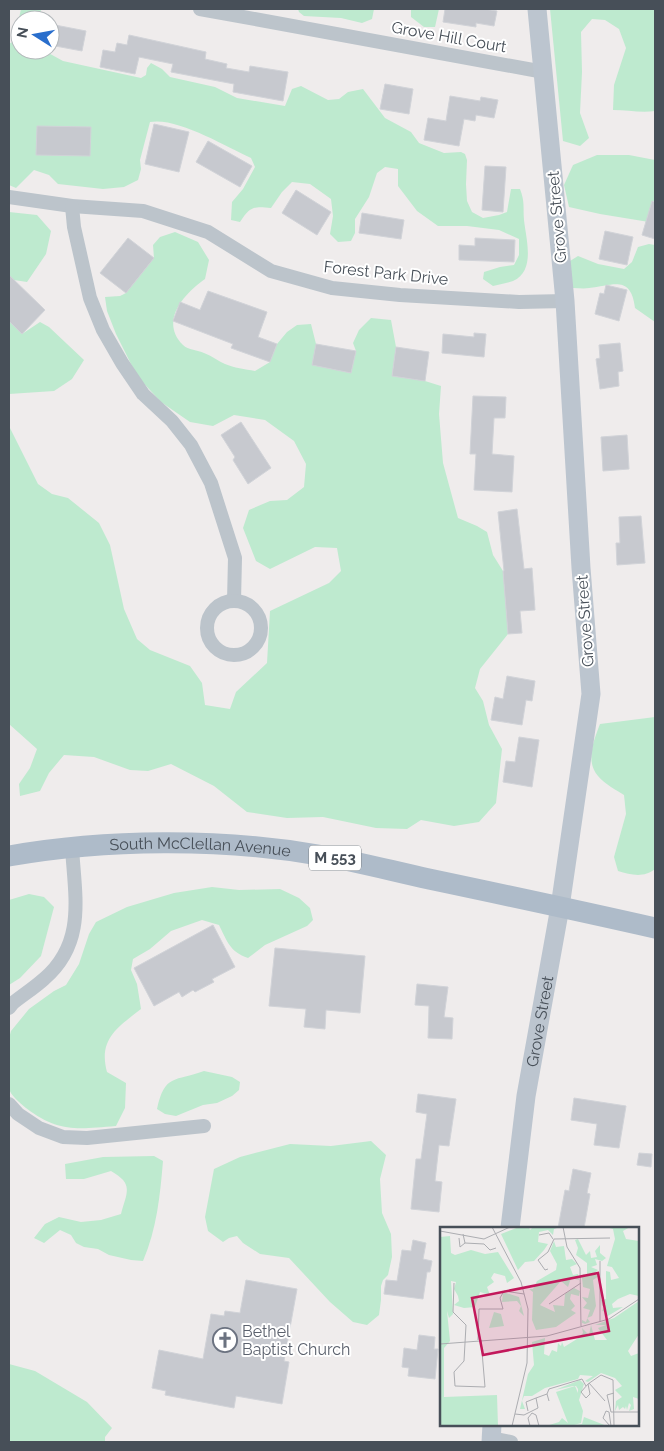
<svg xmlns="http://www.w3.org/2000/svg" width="664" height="1451" viewBox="0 0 664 1451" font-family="Raleway,sans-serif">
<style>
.green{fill:#beeacf}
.building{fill:#c7c9cf;stroke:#d1d3d8}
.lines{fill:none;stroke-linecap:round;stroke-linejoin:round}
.street{stroke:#bcc4cb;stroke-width:14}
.secondary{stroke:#bcc5cf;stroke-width:19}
.primary{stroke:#aebbc9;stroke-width:21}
.labels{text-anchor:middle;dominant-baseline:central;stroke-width:4;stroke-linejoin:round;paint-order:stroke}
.shield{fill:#fff;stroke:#7e848a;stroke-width:1}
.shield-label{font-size:15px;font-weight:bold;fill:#474f58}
.street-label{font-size:16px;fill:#474f58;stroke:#fff}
.worship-label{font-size:16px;fill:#5b616d;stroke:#fff;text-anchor:start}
.inset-road{fill:none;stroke:#acadb1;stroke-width:1}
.view{fill:#c2185b;fill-opacity:0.15;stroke:#c2185b;stroke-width:2.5}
.inset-edge{fill:none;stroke:#474f58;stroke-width:2.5}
</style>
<rect width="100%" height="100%" fill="#efecec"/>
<!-- green -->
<g class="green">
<path d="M 21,9 L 41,9 L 40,20 L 20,20 L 20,50 L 43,50 L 63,61 L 141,78 L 146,75 L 147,68 L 151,63 L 162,69 L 170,77 L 215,87 L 237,98 L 285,106 L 292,89 L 301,86 L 328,100 L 339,99 L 348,92 L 363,89 L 385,118 L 411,132 L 419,143 L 444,153 L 461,152 L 465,154 L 467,160 L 466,184 L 467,201 L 472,212 L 483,218 L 499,215 L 507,212 L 511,189 L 520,189 C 525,202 523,207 524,220 C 526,239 536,271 513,281 C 507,283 500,284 493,286 L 483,279 L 484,272 L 500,267 L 514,265 L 519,255 L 519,239 L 499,230 L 467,226 L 438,226 L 417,211 L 398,186 L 398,169 L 385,167 L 377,173 L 369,197 L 355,219 L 355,233 L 351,241 L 338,242 L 330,234 L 333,216 L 331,199 L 310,184 L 292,182 L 282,192 L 271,208 C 253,206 250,207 240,222 L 231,220 L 232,202 L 243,189 L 255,167 L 251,158 C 225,146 177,117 150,122 L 140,160 L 141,169 L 138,180 L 124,187 L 103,189 L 58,184 L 49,175 L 34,170 L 16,188 L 9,185 L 9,44 L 14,41 Z"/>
<path d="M 298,9 L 374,9 L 372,19 L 362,23 L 341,18 L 304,16 L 299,12 Z"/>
<path d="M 411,9 L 439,9 L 435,27 L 424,27 L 411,17 Z"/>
<path d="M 550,9 L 655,9 L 655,111 C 641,113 627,110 613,110 L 614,85 L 626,48 L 619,29 L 605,20 L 592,19 L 581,32 L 582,72 L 580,113 L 589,138 L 580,146 L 563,141 Z"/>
<path d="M 597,155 L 629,155 L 655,160 L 655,223 L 600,214 L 569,207 L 564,185 L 573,165 Z"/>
<path d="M 9,212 L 37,215 L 51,231 L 46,254 L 27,282 L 14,280 L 9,286 Z"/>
<path d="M 175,232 L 198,242 L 209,260 L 205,279 C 184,294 159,321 183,345 C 188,350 198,350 204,353 C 212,356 218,361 225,364 C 234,368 245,369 255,371 L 270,362 L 277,344 L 287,332 L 297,325 L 311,324 L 316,344 L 313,365 L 351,373 L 356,351 L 353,343 L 359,330 L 371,318 L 391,320 L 396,347 L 392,376 L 425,381 L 441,386 L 439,414 L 443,463 L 458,518 L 477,526 L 487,532 L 493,555 L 503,571 L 508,634 L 480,669 L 475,688 L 483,701 L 489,725 L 502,749 L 496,803 L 479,822 L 454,826 L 421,820 L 407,829 L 376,828 L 323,817 L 287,818 L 247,812 L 214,786 L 171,764 L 148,771 L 130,770 L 94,757 L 64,755 L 49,773 L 40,791 L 20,796 L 19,784 L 30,768 L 37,749 L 9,724 L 9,426 L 38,484 L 52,494 L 68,498 L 99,523 L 110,545 L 124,609 L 137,639 L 150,650 L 190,666 L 202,683 L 205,705 L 230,709 L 236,692 L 267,663 L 270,611 L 329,583 L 341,571 L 337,548 L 315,547 L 270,569 L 256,561 L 243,528 L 249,510 L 270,501 L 287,500 L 304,487 L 306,464 L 294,441 L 265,420 L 234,415 L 213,426 L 190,422 L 161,402 L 137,376 L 116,334 L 107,311 L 105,297 L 120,296 L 126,293 L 154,258 L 153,245 L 160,237 Z"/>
<path d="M 649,244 L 655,245 L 655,322 L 635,308 C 631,275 614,285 589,288 C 584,289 578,288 573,288 L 568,278 L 570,261 L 578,256 L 598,264 L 624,269 L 632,262 L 638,247 Z"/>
<path d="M 9,321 L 22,334 L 40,322 L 49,327 L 84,360 L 72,379 L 54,391 L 9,394 Z"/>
<path d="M 655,717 L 655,869 C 644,878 631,875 618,871 L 614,857 L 626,814 L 624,795 C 616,790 605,784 598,776 C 585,761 594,740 600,724 Z"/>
<path d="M 212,887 L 239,890 L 280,889 L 299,898 L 310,908 L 313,920 L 307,926 L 265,945 L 248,958 C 230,952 227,941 219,925 L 202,920 L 171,931 L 150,949 L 133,959 L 131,970 L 137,984 L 141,1009 C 118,1027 98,1039 107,1072 L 126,1083 L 125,1108 L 116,1126 C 77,1129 59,1133 26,1108 C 20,1103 10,1095 9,1088 C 6,1077 9,1050 9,1038 L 11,1031 L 29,1009 L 54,991 L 66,985 L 79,964 L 89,934 L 96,922 L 127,907 L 174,893 Z"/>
<path d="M 29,894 L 44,897 L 54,907 L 41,956 L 20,978 L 9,985 L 9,900 Z"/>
<path d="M 204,1071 L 232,1077 L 240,1082 L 239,1090 L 232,1096 L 217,1103 L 203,1105 L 176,1116 L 165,1114 L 157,1109 C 165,1073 175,1082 204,1071 Z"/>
<path d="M 371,1141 L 386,1155 L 380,1179 L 382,1213 L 391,1234 L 392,1257 L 388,1275 L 383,1280 L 381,1286 L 381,1300 L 379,1315 L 367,1325 L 353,1322 L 330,1302 L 289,1258 L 260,1254 L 243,1243 L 237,1236 L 229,1238 L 223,1242 L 208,1231 L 205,1217 L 214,1169 L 240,1157 L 290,1144 L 331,1146 Z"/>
<path d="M 154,1156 L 163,1161 C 160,1196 157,1228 143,1261 L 131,1260 L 109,1255 L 98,1249 L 84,1247 L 76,1243 L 71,1235 L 60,1230 L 44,1243 L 34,1238 L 45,1224 L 59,1217 L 81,1222 L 101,1220 L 121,1214 C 127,1192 134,1184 111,1171 L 84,1179 L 66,1179 L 65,1164 L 103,1157 Z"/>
<path d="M 9,1364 L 35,1371 L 87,1402 L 112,1428 L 105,1437 L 105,1442 L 9,1442 Z"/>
</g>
<!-- building -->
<g class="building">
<path d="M 445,9 L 484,9 L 497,11 L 494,26 L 476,23 L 476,27 L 443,22 Z"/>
<path d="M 50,24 L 86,31 L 82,51 L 50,45 Z"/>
<path d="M 129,35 L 206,52 L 205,59 L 227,64 L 226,68 L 249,72 L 250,66 L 288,72 L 283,101 L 233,92 L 234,84 L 171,72 L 173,64 L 139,57 L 135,74 L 100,67 L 103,50 L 115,52 L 117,43 L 127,45 Z"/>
<path d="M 385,84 L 413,89 L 409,114 L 380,109 Z"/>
<path d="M 450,96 L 480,101 L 481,97 L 498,100 L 494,118 L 476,115 L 475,121 L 464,119 L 459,146 L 424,140 L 428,118 L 446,121 Z"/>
<path d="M 154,124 L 189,132 L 179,172 L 145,164 Z"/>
<path d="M 37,126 L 91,127 L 90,156 L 36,155 Z"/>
<path d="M 208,141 L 252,166 L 240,187 L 196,162 Z"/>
<path d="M 485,166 L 506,167 L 503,212 L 482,210 Z"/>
<path d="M 296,190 L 331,212 L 317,235 L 282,213 Z"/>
<path d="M 652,201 L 655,202 L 655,239 L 642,235 Z"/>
<path d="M 362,213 L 404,220 L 401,239 L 359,233 Z"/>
<path d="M 605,231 L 633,237 L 627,265 L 599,259 Z"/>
<path d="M 128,238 L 154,258 L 126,293 L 100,273 Z"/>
<path d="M 475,238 L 515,240 L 514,262 L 459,260 L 459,245 L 475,246 Z"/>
<path d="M 9,275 L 45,310 L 22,334 L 9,321 Z"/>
<path d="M 606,285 L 627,290 L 619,321 L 595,314 L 600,293 L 604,294 Z"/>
<path d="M 208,291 L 267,312 L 258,337 L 277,344 L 270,362 L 231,348 L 233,344 L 173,321 L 180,302 L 200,310 Z"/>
<path d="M 474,333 L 486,334 L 484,357 L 442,353 L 443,334 L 474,337 Z"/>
<path d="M 620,343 L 623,371 L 618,372 L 619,386 L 600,389 L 596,359 L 600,358 L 599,345 Z"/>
<path d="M 316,344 L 356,351 L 351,373 L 312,365 Z"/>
<path d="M 396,347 L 429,352 L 425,381 L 392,376 Z"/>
<path d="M 473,396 L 506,397 L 505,418 L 494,418 L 492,454 L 514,456 L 512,492 L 474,490 L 476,454 L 470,454 Z"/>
<path d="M 241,422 L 271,468 L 248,484 L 233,460 L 235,457 L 221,435 Z"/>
<path d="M 627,435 L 629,469 L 603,471 L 601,437 Z"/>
<path d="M 517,509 L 524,569 L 532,568 L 535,610 L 520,611 L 522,633 L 508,634 L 503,571 L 504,571 L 498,512 Z"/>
<path d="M 641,516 L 645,563 L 617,565 L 616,543 L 620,543 L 619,517 Z"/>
<path d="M 507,676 L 535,681 L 532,701 L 526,700 L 522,725 L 491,720 L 495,697 L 503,699 Z"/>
<path d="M 519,737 L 539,740 L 532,787 L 503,782 L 506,761 L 515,762 Z"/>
<path d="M 213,925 L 235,967 L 212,979 L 214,982 L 195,992 L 193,990 L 182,997 L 179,992 L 154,1006 L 134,968 Z"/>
<path d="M 275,948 L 365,956 L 360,1013 L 326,1010 L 325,1029 L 304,1027 L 306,1009 L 269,1006 Z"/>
<path d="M 417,984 L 448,987 L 444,1017 L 453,1018 L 452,1039 L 428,1038 L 429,1006 L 415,1005 Z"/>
<path d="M 418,1094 L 456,1099 L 449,1146 L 439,1145 L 435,1181 L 442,1182 L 439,1212 L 411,1209 L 416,1159 L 421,1159 L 427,1114 L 416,1112 Z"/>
<path d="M 574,1098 L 626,1106 L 619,1148 L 594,1145 L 597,1124 L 571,1120 Z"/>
<path d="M 639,1153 L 652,1154 L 651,1167 L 637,1165 Z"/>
<path d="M 573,1169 L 591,1173 L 587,1193 L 590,1194 L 584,1228 L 558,1228 L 565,1190 L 569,1191 Z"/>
<path d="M 413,1240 L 426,1243 L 423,1259 L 432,1261 L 430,1272 L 427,1272 L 423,1299 L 384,1294 L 386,1280 L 397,1281 L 402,1250 L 411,1251 Z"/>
<path d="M 246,1280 L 297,1289 L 284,1361 L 289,1362 L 282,1404 L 236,1396 L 234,1408 L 165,1395 L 166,1391 L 152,1388 L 159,1350 L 203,1359 L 211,1314 L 224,1316 L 225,1311 L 240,1313 Z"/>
<path d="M 419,1335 L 435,1337 L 434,1349 L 438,1349 L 435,1379 L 408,1376 L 409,1368 L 402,1367 L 404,1348 L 417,1350 Z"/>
</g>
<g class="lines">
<!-- street -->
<g class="street">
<path d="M 200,9 L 544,72"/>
<path d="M 9,197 L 72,206 L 143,211 L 208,232 L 271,271 L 332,288 L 400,295 L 519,302 L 565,301"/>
<path d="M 72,206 L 74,227 L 90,298 L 103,330 L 122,363 L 143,394 L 172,421 L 191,445 L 211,483 L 235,558 L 234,601"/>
<circle cx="234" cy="628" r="27"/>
<path d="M 9,1008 L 13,1003 C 23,995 34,988 44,979 C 86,943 75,897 72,848"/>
<path d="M 9,1104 L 18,1114 L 39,1128 L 63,1137 L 87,1138 L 204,1126"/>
<path d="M 491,1438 L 511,1442"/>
</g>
<!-- secondary -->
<g class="secondary">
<path id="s1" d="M 510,1228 L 526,1096 L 560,907 L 591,694 L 581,568 L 565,301 L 537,9"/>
<path d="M 491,1442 L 492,1425"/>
</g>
<!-- primary -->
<path class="primary" id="s2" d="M 9,856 C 105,839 222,838 318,855 C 355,861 392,871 429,879 C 505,895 580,911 655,928"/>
</g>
<!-- icons -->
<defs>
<symbol id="church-ring" viewBox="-11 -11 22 22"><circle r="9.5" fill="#fff" stroke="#6b7280" stroke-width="1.5"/><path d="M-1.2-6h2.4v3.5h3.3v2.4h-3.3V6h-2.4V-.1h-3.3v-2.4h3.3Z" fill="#6b7280"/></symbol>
</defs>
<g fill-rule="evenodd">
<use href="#church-ring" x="211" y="1326" width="28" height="28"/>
</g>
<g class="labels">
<!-- shield labels -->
<rect class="shield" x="309" y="845.5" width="52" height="25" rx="4"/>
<g class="shield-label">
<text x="335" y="858">M 553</text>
</g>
<!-- street labels -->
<g class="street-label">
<text transform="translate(449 37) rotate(10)">Grove Hill Court</text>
<text transform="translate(557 217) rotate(-95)">Grove Street</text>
<text transform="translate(386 273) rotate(6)">Forest Park Drive</text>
<text transform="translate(585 621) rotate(-94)">Grove Street</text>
<text stroke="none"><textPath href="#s2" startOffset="192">South McClellan Avenue</textPath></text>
<text stroke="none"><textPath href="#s1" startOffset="209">Grove Street</textPath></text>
</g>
<!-- worship labels -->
<g class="worship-label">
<text x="242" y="1331">Bethel<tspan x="242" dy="18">Baptist Church</tspan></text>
</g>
</g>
<!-- overview -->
<g transform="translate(440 1227)">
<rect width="199" height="199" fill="#efecec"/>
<path d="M 79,0 L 89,0 L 90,3 L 93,0 L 120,0 L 114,2 L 113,8 L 108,3 L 99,5 L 98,15 L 108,17 L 104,23 L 94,34 L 85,35 L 78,43 L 61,7 ZM 166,0 L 190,0 L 183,4 L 186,12 L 199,14 L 199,69 L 190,67 L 178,72 L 172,77 L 173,81 L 183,80 L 166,90 L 166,85 L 162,84 L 166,77 L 162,79 L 161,73 L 166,72 L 166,44 L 170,45 L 171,53 L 179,51 L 172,40 L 167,39 L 175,12 L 173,2 ZM 10,9 L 11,26 L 15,28 L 31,23 L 45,27 L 58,25 L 74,51 L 67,56 L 65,49 L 54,46 L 51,51 L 54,55 L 47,60 L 50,68 L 40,65 L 35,80 L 24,81 L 14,78 L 19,74 L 18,69 L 14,62 L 16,55 L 11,54 L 13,87 L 9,91 L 7,84 L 10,114 L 4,121 L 4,170 L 57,168 L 58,199 L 0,199 L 0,10 ZM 138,12 L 146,28 L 150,24 L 151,31 L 157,30 L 155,24 L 160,18 L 160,26 L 166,31 L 162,34 L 155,32 L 157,38 L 151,40 L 158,43 L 154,47 L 159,49 L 153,53 L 156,79 L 152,89 L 147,91 L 150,95 L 145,97 L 142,96 L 142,93 L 146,95 L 150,83 L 143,81 L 147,76 L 142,70 L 148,71 L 150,62 L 143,60 L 142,51 L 143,47 L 147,48 L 147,36 L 136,28 L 138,21 L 135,13 ZM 114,14 L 116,20 L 124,19 L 126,33 L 132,32 L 137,37 L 130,40 L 133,48 L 138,47 L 139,53 L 131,51 L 128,60 L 121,54 L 100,78 L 115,85 L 113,78 L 124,79 L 125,67 L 134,61 L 140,64 L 139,69 L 131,67 L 130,72 L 135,79 L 131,83 L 136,86 L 116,100 L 96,103 L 92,93 L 93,65 L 89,62 L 93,62 L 97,54 L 116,43 L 117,37 L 110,24 ZM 63,65 L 79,70 L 84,89 L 79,84 L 81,79 L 77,74 L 62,75 ZM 199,74 L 199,107 L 188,124 L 191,129 L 199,126 L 199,172 L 193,170 L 194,182 L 189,184 L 191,178 L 189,176 L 187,183 L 186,179 L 185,182 L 183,180 L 179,183 L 178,178 L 175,184 L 176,174 L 182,170 L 175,163 L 182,159 L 175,151 L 161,146 L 148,155 L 145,154 L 153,149 L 140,148 L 138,152 L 105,161 L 92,169 L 84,169 L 82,174 L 85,182 L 80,182 L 88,147 L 94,138 L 92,115 L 105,111 L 104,127 L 109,129 L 112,123 L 117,125 L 118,116 L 121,119 L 122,115 L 124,120 L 137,112 L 143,106 L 142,101 L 149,108 L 151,98 L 155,113 L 167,113 L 158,101 L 166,98 L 155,98 L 174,91 ZM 54,85 L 61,87 L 64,99 L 49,101 ZM 140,153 L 144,157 L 139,173 L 143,184 L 141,196 L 134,198 L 142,197 L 144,190 L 167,199 L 106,199 L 119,195 L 122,191 L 128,196 L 116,165 L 135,159 L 138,166 L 138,162 L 136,159 L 133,159 L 115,163 Z" fill="#beeacf"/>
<path class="inset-road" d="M 52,0 L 81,55 L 88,82 L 87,136 L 72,199M 123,0 L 127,20 L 140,41 L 141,99M 0,4 L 44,12 L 70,0M 23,7 L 25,16 L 44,17 L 50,23 L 56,21M 99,8 L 109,6 L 113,12M 19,11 L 20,20 L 25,16M 160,34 L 160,95M 108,42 L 105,43 L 98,33 L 108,25 L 114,12 L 170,11M 14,56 L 13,85 L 26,98 L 24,134 L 14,145 L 15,159 L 45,160 L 41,113M 109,77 L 141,56M 63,82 L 60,71 L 64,64 L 84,67M 38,113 L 39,82 L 63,82M 0,117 L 107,109 L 169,92 L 199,72M 149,156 L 165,174M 148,157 L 161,148 L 173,153 L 174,199M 148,157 L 150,167 L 146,171 L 141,165 ZM 174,166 L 167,168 L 171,185 L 199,185M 107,167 L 109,162 L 142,152 L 146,159M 96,171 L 107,167 L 109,174M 75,187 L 84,188 L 98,181 L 96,171 L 86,175 L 88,184M 90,199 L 88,191 L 92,186 L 96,188 L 99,199M 170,199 L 163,191 L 166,184 L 169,185 L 171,199"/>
<path class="view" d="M 158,46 L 169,104 L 43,128 L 32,71 Z"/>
<rect width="199" height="199" class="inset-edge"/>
</g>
<!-- border -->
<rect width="664" height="1451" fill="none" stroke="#474f58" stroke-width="20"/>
<!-- north arrow -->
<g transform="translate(35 35) rotate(281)"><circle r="24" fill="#ffffff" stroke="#b5b9bc"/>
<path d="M0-4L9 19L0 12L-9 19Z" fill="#296ecc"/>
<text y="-8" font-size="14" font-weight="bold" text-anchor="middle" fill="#474f58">N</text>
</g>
</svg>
